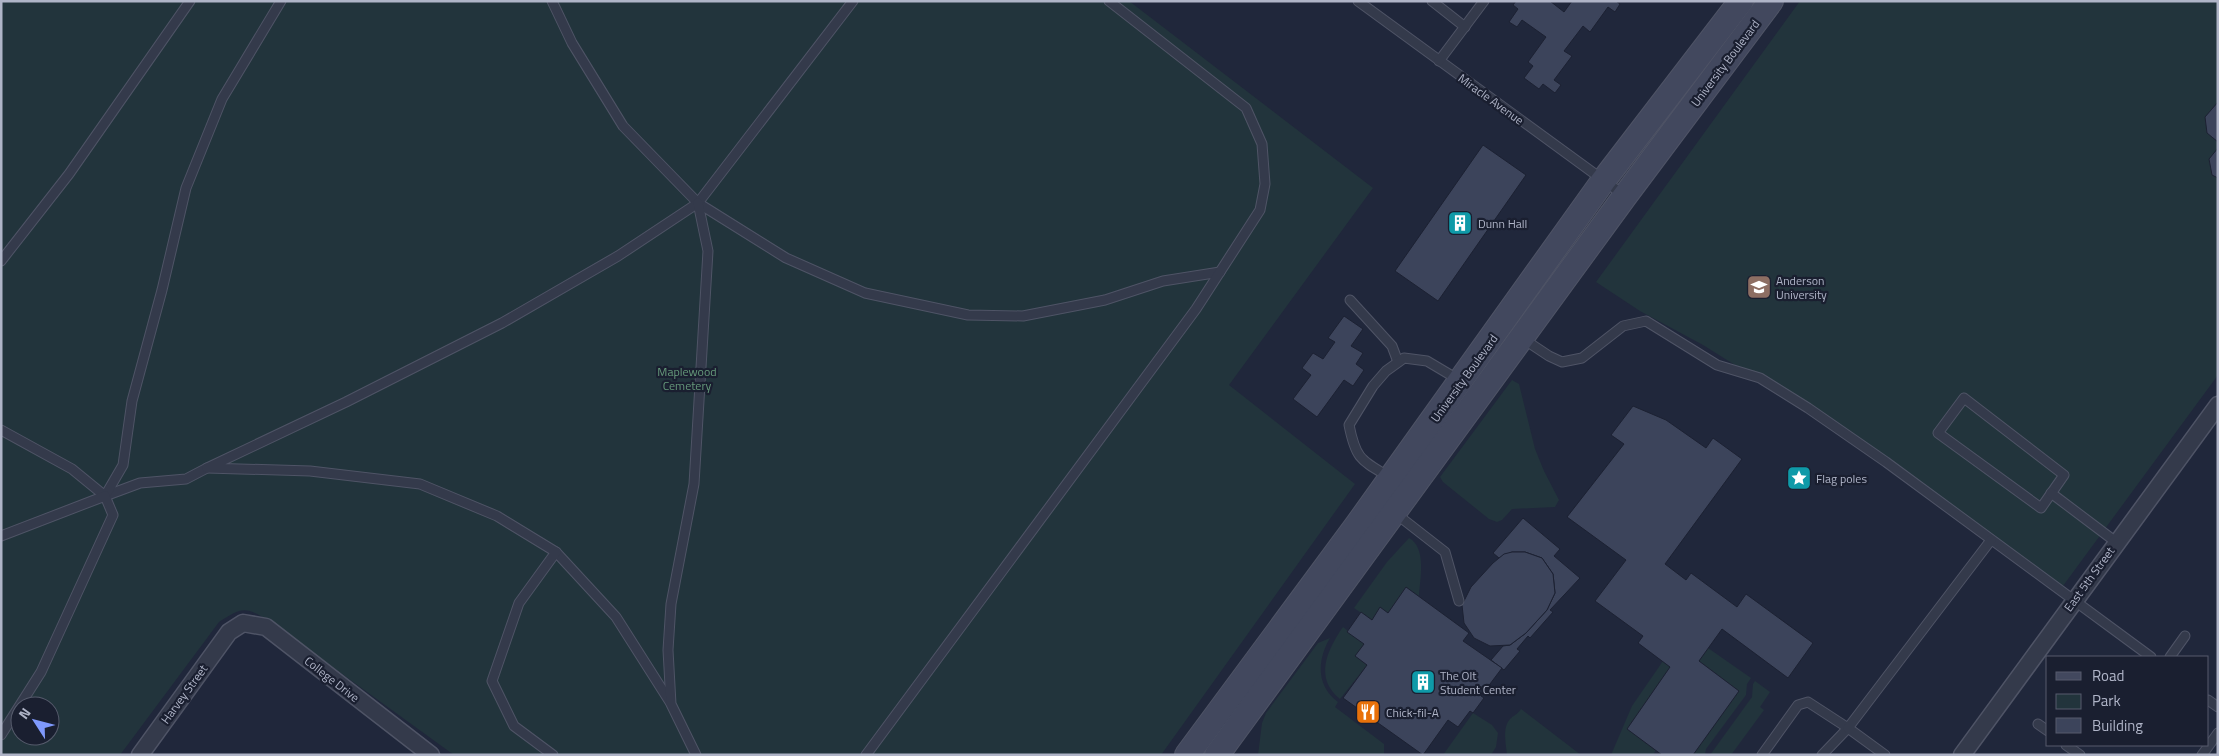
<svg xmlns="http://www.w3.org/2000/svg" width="2219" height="756" viewBox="0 0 2219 756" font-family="'Titillium Web',sans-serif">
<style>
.green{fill:#22343c;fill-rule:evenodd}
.building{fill:#3c445b;stroke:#1c2132}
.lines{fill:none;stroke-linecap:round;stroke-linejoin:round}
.lane-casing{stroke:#4f5466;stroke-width:11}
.street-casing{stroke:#4f5466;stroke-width:19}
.secondary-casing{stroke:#4f5466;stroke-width:26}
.lane{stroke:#343a4b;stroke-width:9}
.street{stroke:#343a4b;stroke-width:16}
.secondary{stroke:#42485e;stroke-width:24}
.labels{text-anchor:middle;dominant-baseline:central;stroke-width:4.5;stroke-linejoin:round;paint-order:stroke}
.street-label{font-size:12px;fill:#afb4c7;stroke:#1a1f30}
.poi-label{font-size:12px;fill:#afb4c7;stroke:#1a1f30;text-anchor:start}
.park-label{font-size:12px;fill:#65997a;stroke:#1a1f30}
</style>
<rect width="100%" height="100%" fill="#20273b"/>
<!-- green -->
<g class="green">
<path d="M 1,1 L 1129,1 L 1373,188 L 1229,385 L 1355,484 L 1161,755 L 454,755 L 269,621 C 245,606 242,607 219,622 L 120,755 L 1,755 ZM 20,706 L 50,706 L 50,736 L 20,736 Z"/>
<path d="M 1800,1 L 2218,1 L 2218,375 L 2060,590 L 1842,432 L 1703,345 L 1640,311 L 1596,282 Z"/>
<path d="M 1512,380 L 1519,384 L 1535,449 L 1544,471 L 1559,500 L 1555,507 L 1512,509 L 1502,520 L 1497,522 L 1489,519 L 1443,482 L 1440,477 Z"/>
<path d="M 1409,538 C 1427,548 1420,579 1419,596 L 1406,587 L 1388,613 L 1380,608 L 1372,620 L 1354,608 L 1387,562 Z"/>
<path d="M 1343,627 L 1364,644 L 1355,656 L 1367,665 L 1340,699 C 1314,678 1327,650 1343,627 Z"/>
<path d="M 1330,638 C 1317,660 1316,686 1338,702 L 1335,707 L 1384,744 L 1384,755 L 1258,755 L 1262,723 L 1266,713 L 1318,643 Z"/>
<path d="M 1708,648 L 1751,678 L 1747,684 L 1746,695 L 1706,749 L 1705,755 L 1693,755 L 1739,691 L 1699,661 Z"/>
<path d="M 1663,661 L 1670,667 L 1627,729 L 1656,750 L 1653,755 L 1611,755 L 1632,706 Z"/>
<path d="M 1755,681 L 1770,692 L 1760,707 L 1764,710 L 1731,755 L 1710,755 L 1752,697 L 1753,684 Z"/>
<path d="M 1521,709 L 1581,755 L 1507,755 C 1506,745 1502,728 1510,719 C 1514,715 1517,715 1521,709 Z"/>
<path d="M 1473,713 L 1492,725 L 1498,733 L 1496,747 L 1491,755 L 1443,755 Z"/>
</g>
<!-- building -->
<g class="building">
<path d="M 1516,1 L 1550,1 L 1564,12 L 1572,1 L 1616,1 L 1620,4 L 1615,12 L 1608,7 L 1590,32 L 1583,26 L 1564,51 L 1572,56 L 1554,80 L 1561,85 L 1555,93 L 1543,84 L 1539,89 L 1524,78 L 1533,66 L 1528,62 L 1546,37 L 1522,20 L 1517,27 L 1509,22 L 1518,9 L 1513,5 Z"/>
<path d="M 2218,102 L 2218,142 L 2207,133 L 2205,117 Z"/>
<path d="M 1483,145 L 1526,175 L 1438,301 L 1395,271 Z"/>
<path d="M 2218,148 L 2218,178 L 2212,175 L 2209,159 Z"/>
<path d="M 1344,316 L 1363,329 L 1351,346 L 1363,353 L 1356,364 L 1364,370 L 1353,386 L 1344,380 L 1317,417 L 1293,399 L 1311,375 L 1302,368 L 1313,353 L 1323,359 L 1335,342 L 1328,338 Z"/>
<path d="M 1633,406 L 1666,420 L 1706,448 L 1713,438 L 1742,459 L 1665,564 L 1686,580 L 1691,573 L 1737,607 L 1746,594 L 1813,643 L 1788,678 L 1722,629 L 1699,661 L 1739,691 L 1693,755 L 1662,755 L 1627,729 L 1670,667 L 1638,643 L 1643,636 L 1595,601 L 1626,560 L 1567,517 L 1624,444 L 1611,435 Z"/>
<path d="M 1523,518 L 1560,549 L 1554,556 L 1580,578 L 1550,610 L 1553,612 L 1530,638 L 1528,636 L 1517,649 L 1520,651 L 1504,670 L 1491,660 L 1503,646 L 1510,645 L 1526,633 L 1547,610 L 1555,593 L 1553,574 L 1542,558 L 1525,552 L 1512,552 L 1499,558 L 1493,553 Z"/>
<path d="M 1512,552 L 1525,552 L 1542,558 L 1553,574 L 1555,593 L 1547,610 L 1526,633 L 1510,645 L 1490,646 L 1474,638 L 1464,623 L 1462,605 L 1471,587 L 1493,563 L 1504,554 Z"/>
<path d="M 1406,587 L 1469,633 L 1463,641 L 1502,668 L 1481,696 L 1484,698 L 1473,713 L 1470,711 L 1458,727 L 1448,720 L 1423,755 L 1343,698 L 1367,665 L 1355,656 L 1364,644 L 1347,632 L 1361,612 L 1372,620 L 1380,607 L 1388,613 Z"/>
</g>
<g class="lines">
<defs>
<g id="lane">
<path d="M 552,1 L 572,43 L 623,126 L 698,203 L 786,258 L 865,293 L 968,315 L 1023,316 L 1105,300 L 1163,281 L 1220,272"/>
<path d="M 1358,1 L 1625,196"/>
<path d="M 1432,1 L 1465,27"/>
<path d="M 1439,61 L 1484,1"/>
<path d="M 1,261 L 69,174 L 190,1"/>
<path d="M 1350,300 L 1392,346 L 1398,362"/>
<path d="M 1522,338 L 1549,356 L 1562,362 L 1582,358 L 1623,326 L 1646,321 L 1717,365 L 1760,378 L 1808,408 L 1886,462 L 2151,657"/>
<path d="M 1964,398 L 2064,475 L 2041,508 L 1938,433 Z"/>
<path d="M 1,430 L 72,469 L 105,496 L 140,483 L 186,479 L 207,468"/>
<path d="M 1391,478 C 1361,460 1356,460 1349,425 L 1373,386 L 1386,371 L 1404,358 L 1427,361 L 1459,380"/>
<path d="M 2051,493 L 2116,542"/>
<path d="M 105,496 L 123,465 L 132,401 L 162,290 L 186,188 L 222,99 L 281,1"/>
<path d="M 1395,513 L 1445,552 L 1459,601"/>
<path d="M 1,536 L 105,496 L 113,515 L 41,672 L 1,735"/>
<path d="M 556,552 L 616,617 L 670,702"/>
<path d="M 2170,657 L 2185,636"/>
<path d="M 2208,700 L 2218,707"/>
<path d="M 2038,724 L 2048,731"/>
<path d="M 2066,745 L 2080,755"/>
<path d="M 553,755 L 514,726 L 492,681 L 519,603 L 556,552 L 497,516 L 420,484 L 310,471 L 207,468 L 346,402 L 502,323 L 618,256 L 698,203 L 853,1"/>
<path d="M 696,755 L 671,704 L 668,650 L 671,604 L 694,484 L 708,251 L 698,203"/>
<path d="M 866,755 L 1196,309 L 1260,210 L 1265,184 L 1262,144 L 1246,108 L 1109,1"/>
<path d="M 1762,755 L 1798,705 L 1808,702 L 1848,728 L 1822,755"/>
<path d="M 1885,755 L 1848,728 L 1991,540"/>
<path d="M 2202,755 L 2218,733"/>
</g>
<g id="street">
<path d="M 140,755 L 229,632 L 243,623 L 266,627 L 431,755"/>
<path d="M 1962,755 L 2218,405"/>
</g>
<g id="secondary">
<path d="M 1187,755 L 1357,525 L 1603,181 L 1741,1"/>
<path d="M 1217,755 L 1625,196 L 1771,1"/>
</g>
</defs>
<!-- lane casing -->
<use href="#lane" class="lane-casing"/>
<!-- street casing -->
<use href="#street" class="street-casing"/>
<!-- secondary casing -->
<use href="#secondary" class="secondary-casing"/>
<!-- lane -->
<use href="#lane" class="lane"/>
<!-- street -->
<use href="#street" class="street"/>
<!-- secondary -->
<use href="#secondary" class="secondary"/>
</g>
<!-- icons -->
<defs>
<symbol id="building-square" viewBox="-11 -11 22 22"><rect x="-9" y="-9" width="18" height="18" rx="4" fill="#0f9aa8" stroke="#1a1f30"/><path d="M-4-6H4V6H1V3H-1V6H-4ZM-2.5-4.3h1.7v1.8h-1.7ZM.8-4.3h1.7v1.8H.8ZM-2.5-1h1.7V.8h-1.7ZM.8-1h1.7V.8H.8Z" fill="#fff"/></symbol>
<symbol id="university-square" viewBox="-11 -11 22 22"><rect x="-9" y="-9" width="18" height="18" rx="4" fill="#8d6e63" stroke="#1a1f30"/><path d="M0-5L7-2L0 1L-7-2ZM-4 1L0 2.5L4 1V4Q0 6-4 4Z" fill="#fff"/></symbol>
<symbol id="sight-square" viewBox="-11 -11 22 22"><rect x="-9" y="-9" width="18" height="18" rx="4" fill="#0f9aa8" stroke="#1a1f30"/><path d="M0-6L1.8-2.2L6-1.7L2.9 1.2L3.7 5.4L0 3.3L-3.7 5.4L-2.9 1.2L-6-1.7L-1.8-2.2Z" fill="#fff"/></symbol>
<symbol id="restaurant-square" viewBox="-11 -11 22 22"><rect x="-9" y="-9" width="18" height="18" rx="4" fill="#e8710a" stroke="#1a1f30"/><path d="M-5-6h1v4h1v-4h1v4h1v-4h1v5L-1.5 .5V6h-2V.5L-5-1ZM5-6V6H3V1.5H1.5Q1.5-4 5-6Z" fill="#fff"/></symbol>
</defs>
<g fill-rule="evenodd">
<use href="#building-square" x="1446" y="209" width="28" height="28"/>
<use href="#university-square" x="1745" y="273" width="28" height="28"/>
<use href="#sight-square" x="1785" y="464" width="28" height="28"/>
<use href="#building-square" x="1409" y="668" width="28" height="28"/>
<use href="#restaurant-square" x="1354" y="698" width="28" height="28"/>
</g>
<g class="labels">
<!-- street labels -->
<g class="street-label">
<text transform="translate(1725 63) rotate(-53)">University Boulevard</text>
<text transform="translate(1491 99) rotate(36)">Miracle Avenue</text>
<text transform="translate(1464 378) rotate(-54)">University Boulevard</text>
<text transform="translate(2089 579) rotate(-54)">East 5th Street</text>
<text transform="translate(332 679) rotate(38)">College Drive</text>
<text transform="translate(184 694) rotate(-54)">Harvey Street</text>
</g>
<!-- poi labels -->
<g class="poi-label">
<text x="1478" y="223">Dunn Hall</text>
<text x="1776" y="280">Anderson<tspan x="1776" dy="14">University</tspan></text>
<text x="1816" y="478">Flag poles</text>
<text x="1440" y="675">The Olt<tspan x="1440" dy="14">Student Center</tspan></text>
<text x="1386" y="712">Chick-fil-A</text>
</g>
<!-- park labels -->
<g class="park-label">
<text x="687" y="371">Maplewood<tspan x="687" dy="14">Cemetery</tspan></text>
</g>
</g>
<!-- border -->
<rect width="2219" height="756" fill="none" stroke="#afb4c7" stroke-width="5"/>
<!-- legend -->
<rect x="2046" y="656" width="162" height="90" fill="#1a1f30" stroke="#565b6c"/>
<rect x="2056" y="672" width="25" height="8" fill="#42485e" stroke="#565b6c"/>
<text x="2092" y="681" font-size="15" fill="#afb4c7">Road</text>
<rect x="2056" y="694" width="25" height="15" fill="#22343c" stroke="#565b6c"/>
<text x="2092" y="706" font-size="15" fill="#afb4c7">Park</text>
<rect x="2056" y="718" width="25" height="15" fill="#3c445b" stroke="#565b6c"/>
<text x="2092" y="731" font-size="15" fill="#afb4c7">Building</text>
<!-- north arrow -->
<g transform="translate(35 721) rotate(306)"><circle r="24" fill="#1a1f30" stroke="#565b6c"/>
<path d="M0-4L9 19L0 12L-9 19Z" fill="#7f99fc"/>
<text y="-8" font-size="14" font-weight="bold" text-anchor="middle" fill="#afb4c7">N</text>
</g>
</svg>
